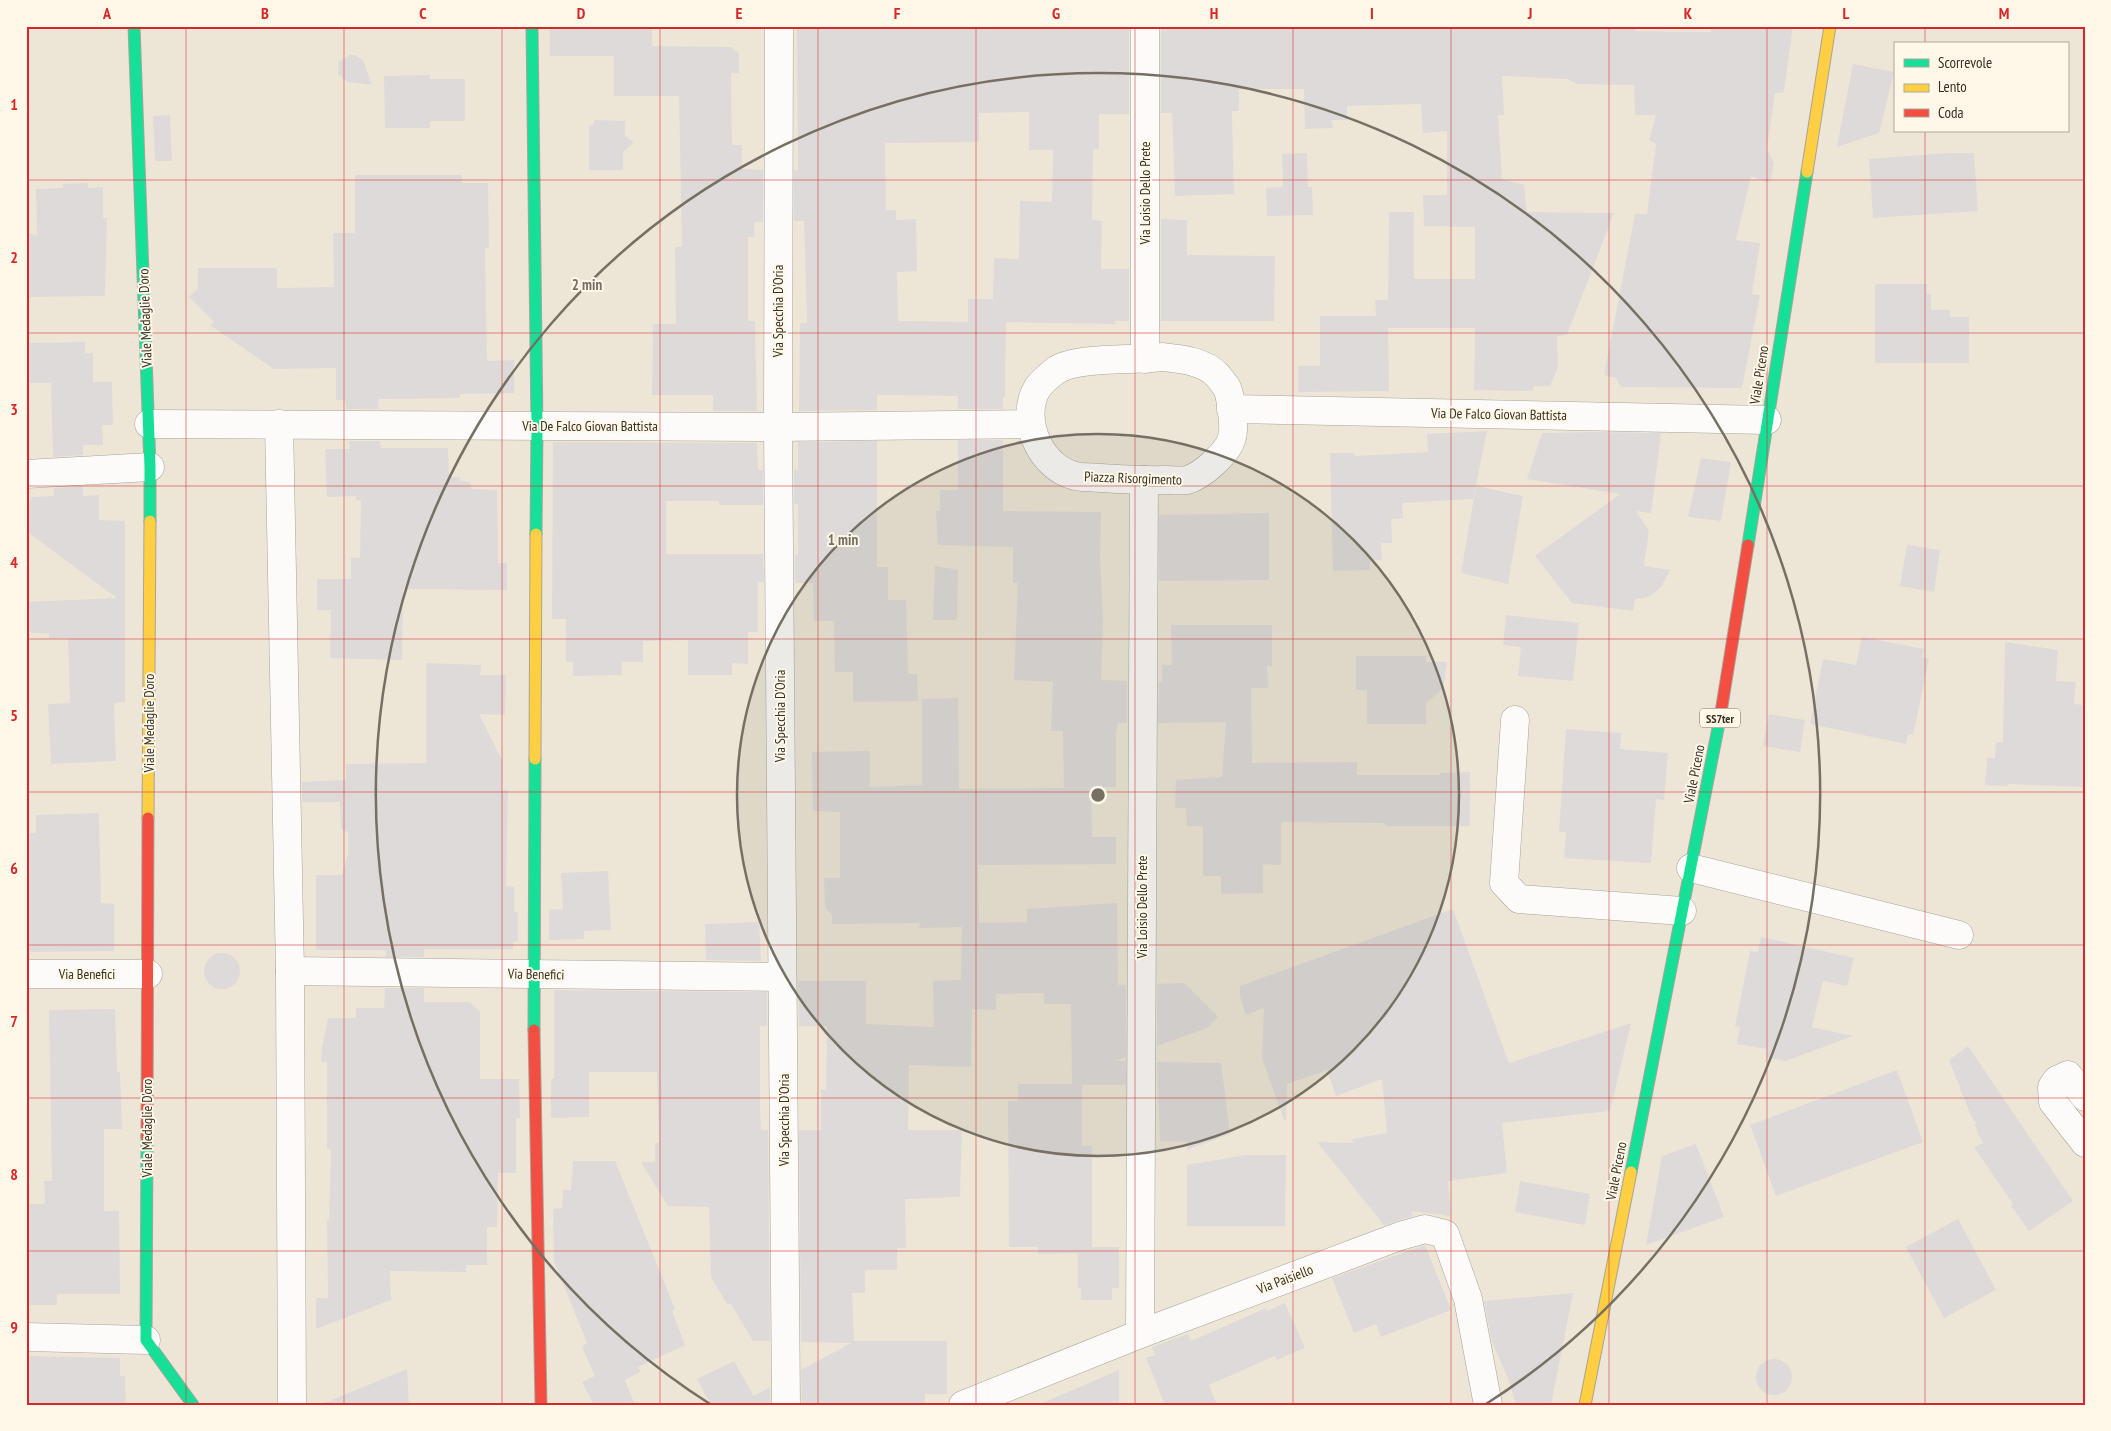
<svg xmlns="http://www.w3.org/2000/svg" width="2111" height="1431" viewBox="0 0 2111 1431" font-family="'PT Sans Narrow',sans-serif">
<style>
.building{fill:#dedad9;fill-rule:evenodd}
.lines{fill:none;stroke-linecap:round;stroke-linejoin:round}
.street-casing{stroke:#a9a398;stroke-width:29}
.fast-casing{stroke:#a9a398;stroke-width:13}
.slow-casing{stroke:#a9a398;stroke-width:13}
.jam-casing{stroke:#a9a398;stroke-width:13}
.street{stroke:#fcfbf9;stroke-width:28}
.fast{stroke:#16e098;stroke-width:11}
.slow{stroke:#ffcf43;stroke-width:11}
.jam{stroke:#f24e42;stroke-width:11}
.grid{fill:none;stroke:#d62828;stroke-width:1;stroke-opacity:0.55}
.ring{fill:none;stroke:#767064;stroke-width:2.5}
.labels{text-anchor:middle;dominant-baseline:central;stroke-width:4;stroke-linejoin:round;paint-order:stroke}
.shield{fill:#fff7e7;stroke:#726c60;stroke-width:1}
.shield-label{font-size:12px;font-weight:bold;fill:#363126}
.street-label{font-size:14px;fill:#363126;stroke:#fff7e7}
.centre{fill:#767064;stroke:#fff7e7;stroke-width:2.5}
.ring-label{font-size:15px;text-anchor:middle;font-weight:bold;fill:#767064;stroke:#fff7e7;stroke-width:4;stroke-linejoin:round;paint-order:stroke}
.neatline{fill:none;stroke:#d62828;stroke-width:2}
.grid-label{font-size:16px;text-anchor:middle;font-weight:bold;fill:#d62828}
</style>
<rect width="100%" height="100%" fill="#ede6d7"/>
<!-- building -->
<g class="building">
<path d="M 550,26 L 652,26 L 652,46 L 731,47 L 739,54 L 739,73 L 731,73 L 732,145 L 742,145 L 742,169 L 763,170 L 763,222 L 754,222 L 755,237 L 748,237 L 748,321 L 755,321 L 757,411 L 713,411 L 713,395 L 652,395 L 653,324 L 676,324 L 675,247 L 682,247 L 679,96 L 614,96 L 614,56 L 550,56 Z"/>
<path d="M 797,26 L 1129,26 L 1129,114 L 1099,114 L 1099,149 L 1093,149 L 1092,220 L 1102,221 L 1101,269 L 1129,269 L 1129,321 L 1115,321 L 1115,324 L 1006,322 L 1005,397 L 1003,397 L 1003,409 L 958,409 L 958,396 L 877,395 L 877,410 L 799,411 L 800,323 L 807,323 L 804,221 L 794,221 L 794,170 L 798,170 ZM 1029,112 L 1029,150 L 1053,150 L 1052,202 L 1020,201 L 1019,259 L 994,258 L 993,299 L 968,299 L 968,322 L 898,321 L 897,272 L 917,271 L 916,219 L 896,220 L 896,210 L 886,210 L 885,143 L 979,142 L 979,113 Z"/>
<path d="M 1161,26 L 1635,26 L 1635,31 L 1711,32 L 1711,26 L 1793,26 L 1784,92 L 1775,93 L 1767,148 L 1774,163 L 1770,183 L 1751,176 L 1736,240 L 1760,243 L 1752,294 L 1760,295 L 1742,388 L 1621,387 L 1616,378 L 1604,375 L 1635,214 L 1647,214 L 1656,144 L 1649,140 L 1656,115 L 1635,115 L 1634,85 L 1577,84 L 1567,79 L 1502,76 L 1504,115 L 1498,115 L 1502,179 L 1524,185 L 1527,212 L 1614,213 L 1567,335 L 1557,336 L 1558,367 L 1550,386 L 1534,386 L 1533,391 L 1474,390 L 1475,328 L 1388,328 L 1389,391 L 1298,392 L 1298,366 L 1320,366 L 1320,316 L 1376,316 L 1375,300 L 1388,300 L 1389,212 L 1414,212 L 1414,279 L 1475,279 L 1475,227 L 1424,226 L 1423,195 L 1447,195 L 1447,131 L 1423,133 L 1421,104 L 1347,106 L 1347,120 L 1332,120 L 1333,128 L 1305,129 L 1304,89 L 1239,89 L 1239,111 L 1232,111 L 1234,194 L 1175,196 L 1172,113 L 1161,113 Z"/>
<path d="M 350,55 L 355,55 L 363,60 L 372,85 L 348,82 L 338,74 L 339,62 Z"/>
<path d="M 1853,64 L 1894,72 L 1879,133 L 1837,147 Z"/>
<path d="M 430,75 L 430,79 L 465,79 L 465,121 L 430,121 L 430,128 L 385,128 L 384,76 Z"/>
<path d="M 170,115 L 172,161 L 155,161 L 153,116 Z"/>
<path d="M 595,120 L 625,121 L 625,136 L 634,142 L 623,152 L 623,170 L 589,170 L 589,126 L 593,125 Z"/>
<path d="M 1307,153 L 1308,187 L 1312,187 L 1313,215 L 1267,216 L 1266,188 L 1283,187 L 1282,154 Z"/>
<path d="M 1950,153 L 1974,153 L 1978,211 L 1873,218 L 1869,159 Z"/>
<path d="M 355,175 L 462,175 L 462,183 L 488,183 L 489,248 L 485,248 L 487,361 L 514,360 L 514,393 L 460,394 L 460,398 L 378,399 L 379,409 L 346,409 L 345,400 L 336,400 L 336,368 L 274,369 L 210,325 L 214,322 L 189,297 L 198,288 L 198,268 L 277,268 L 277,288 L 334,287 L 333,233 L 355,233 Z"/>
<path d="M 88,183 L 88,188 L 103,187 L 103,218 L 107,218 L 105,296 L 26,297 L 26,232 L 37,236 L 36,189 L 63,188 L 63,184 Z"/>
<path d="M 1161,219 L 1187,220 L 1187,255 L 1275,256 L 1274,321 L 1161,321 Z"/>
<path d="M 1875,284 L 1927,284 L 1927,294 L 1931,294 L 1931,310 L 1950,310 L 1950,317 L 1969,317 L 1969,363 L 1875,363 Z"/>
<path d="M 85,342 L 85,353 L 93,353 L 93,382 L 112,382 L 113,425 L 102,425 L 103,445 L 83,445 L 83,455 L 53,457 L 51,383 L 26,383 L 26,343 Z"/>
<path d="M 1487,431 L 1473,499 L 1402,503 L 1403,518 L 1391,519 L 1392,543 L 1381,543 L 1382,560 L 1370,560 L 1370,570 L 1333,571 L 1330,453 L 1354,453 L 1354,456 L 1428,452 L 1427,434 Z"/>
<path d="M 1594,432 L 1661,433 L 1651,513 L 1636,511 L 1649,531 L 1644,566 L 1670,570 L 1661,587 L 1654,593 L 1648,597 L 1635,599 L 1633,611 L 1572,603 L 1535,556 L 1620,494 L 1527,479 L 1542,433 Z"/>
<path d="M 958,440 L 1003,440 L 1003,511 L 1101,512 L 1100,558 L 1103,621 L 1101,680 L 1127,681 L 1127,723 L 1118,723 L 1116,733 L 1116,787 L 1091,787 L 1092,837 L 1116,837 L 1116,864 L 978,865 L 979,923 L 1027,922 L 1027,909 L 1117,903 L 1118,985 L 1126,985 L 1126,1057 L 1114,1061 L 1126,1061 L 1126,1085 L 1082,1085 L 1082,1146 L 1092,1146 L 1092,1247 L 1119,1247 L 1119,1288 L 1112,1288 L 1112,1300 L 1081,1300 L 1081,1288 L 1078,1288 L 1078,1253 L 1038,1254 L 1038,1247 L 1009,1247 L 1008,1101 L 1018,1101 L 1018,1084 L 1072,1084 L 1071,1004 L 1044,1004 L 1044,993 L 996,994 L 996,1010 L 972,1009 L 971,1067 L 909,1065 L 908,1130 L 962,1130 L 960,1197 L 905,1199 L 906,1248 L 897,1248 L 897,1270 L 865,1270 L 865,1293 L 852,1293 L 854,1341 L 947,1341 L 947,1394 L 925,1394 L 925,1405 L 802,1405 L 801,1370 L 851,1343 L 801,1342 L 799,1130 L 821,1130 L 821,1089 L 826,1090 L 827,1026 L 799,1026 L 798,981 L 866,981 L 866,1024 L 934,1027 L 933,981 L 961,980 L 962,927 L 919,928 L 920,923 L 832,924 L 832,914 L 826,908 L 825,902 L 824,878 L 840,878 L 840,812 L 813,811 L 812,752 L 870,751 L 870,787 L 922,785 L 922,699 L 958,698 L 959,789 L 1064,788 L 1063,731 L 1051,731 L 1053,682 L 1014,680 L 1018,583 L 1013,583 L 1013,547 L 938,545 L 936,511 L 940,511 L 940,490 L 958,490 Z"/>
<path d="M 349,441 L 380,441 L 381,448 L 448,448 L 449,477 L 460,477 L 461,481 L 470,482 L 471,489 L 497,490 L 498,563 L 507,563 L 507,590 L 403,589 L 402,660 L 330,658 L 331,610 L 317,610 L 317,579 L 351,579 L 351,558 L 360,558 L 361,500 L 356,501 L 356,496 L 327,497 L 325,449 L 350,449 Z"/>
<path d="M 877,441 L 877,567 L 888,567 L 888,600 L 906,600 L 908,674 L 917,674 L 918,701 L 853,702 L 853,672 L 835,672 L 834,621 L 814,621 L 813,583 L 795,583 L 795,555 L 798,555 L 798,504 L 794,504 L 794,470 L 798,470 L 798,442 Z"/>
<path d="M 553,442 L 757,443 L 758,470 L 763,470 L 763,505 L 719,505 L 719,501 L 666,501 L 666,554 L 763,554 L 764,582 L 758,582 L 758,632 L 748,632 L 748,664 L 732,663 L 732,675 L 688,675 L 688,640 L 643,641 L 643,662 L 622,662 L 622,675 L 573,676 L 573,662 L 566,662 L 566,619 L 552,619 Z"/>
<path d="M 1701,458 L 1731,462 L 1721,521 L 1688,517 Z"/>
<path d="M 83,486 L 83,496 L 99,495 L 99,520 L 125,521 L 125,702 L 114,703 L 116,761 L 51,764 L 48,704 L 70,703 L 68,638 L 49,639 L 49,634 L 26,632 L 26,602 L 117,598 L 26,531 L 26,504 L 30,505 L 31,497 L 54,496 L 54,488 Z"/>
<path d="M 1476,486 L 1523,496 L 1508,584 L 1461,573 Z"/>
<path d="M 1269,513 L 1269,580 L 1159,581 L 1159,515 Z"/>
<path d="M 1907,545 L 1940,550 L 1934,592 L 1900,586 Z"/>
<path d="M 935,566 L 958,570 L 957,620 L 933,620 Z"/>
<path d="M 1506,615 L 1579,623 L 1573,681 L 1518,676 L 1521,647 L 1503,645 Z"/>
<path d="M 1171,625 L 1272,625 L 1272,666 L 1267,666 L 1268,688 L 1251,688 L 1252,763 L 1357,762 L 1357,775 L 1440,775 L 1440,773 L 1470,772 L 1470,826 L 1385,826 L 1385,823 L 1281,822 L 1281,865 L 1263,864 L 1263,893 L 1221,894 L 1221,876 L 1203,876 L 1203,826 L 1187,826 L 1186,808 L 1175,808 L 1176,780 L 1222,777 L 1226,722 L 1158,723 L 1159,682 L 1162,682 L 1162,665 L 1172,665 Z"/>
<path d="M 1862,637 L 1924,649 L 1922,657 L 1929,659 L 1913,735 L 1908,734 L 1906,744 L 1810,724 L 1823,659 L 1856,665 Z"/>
<path d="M 2005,642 L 2058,650 L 2056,681 L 2076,682 L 2074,704 L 2085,705 L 2085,787 L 2008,784 L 2008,786 L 1985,785 L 1987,758 L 1995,758 L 1996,742 L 2003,742 Z"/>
<path d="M 1356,656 L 1426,656 L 1426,662 L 1447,662 L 1443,688 L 1426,703 L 1426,724 L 1367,724 L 1367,690 L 1356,690 Z"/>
<path d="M 426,663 L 481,665 L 480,675 L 506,675 L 505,715 L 479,714 L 503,762 L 502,790 L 508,790 L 506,886 L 514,887 L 514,912 L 518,912 L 518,941 L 513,942 L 513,949 L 424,949 L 424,957 L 386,957 L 386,950 L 316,950 L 316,875 L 342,875 L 348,854 L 348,833 L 341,828 L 340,802 L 302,802 L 302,782 L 346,780 L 346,764 L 426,763 Z"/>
<path d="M 1769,714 L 1805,720 L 1800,752 L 1763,746 Z"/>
<path d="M 1566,729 L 1621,733 L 1620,749 L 1668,753 L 1664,800 L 1656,799 L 1651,863 L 1564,858 L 1566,832 L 1559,832 Z"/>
<path d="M 99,813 L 101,903 L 114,904 L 114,951 L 26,952 L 26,833 L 36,833 L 36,815 Z"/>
<path d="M 608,871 L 611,930 L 584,931 L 584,939 L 549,940 L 549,910 L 563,909 L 561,873 Z"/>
<path d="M 1453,909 L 1509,1063 L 1631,1023 L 1610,1111 L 1502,1123 L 1507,1173 L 1448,1181 L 1451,1216 L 1411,1211 L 1413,1216 L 1384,1225 L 1317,1142 L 1353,1143 L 1352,1139 L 1387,1133 L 1382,1079 L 1336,1096 L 1327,1070 L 1287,1084 L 1286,1120 L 1284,1120 L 1262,1058 L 1264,1008 L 1246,1015 L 1240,996 L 1240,986 Z"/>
<path d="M 759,922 L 761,961 L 706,960 L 705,924 Z"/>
<path d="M 1761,937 L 1854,958 L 1847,986 L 1823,981 L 1812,1027 L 1853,1036 L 1786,1061 L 1766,1057 L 1767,1049 L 1737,1044 L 1740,1027 L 1735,1026 L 1750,951 L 1758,952 Z"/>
<circle cx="222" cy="971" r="18"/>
<path d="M 1184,983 L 1218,1017 L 1207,1028 L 1157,1046 L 1157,984 Z"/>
<path d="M 385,988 L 424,988 L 424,1002 L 469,1002 L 480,1011 L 480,1079 L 519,1079 L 520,1118 L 516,1118 L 516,1173 L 498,1173 L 497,1227 L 487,1227 L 487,1265 L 466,1265 L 466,1272 L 390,1271 L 391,1300 L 316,1329 L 316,1298 L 328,1298 L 327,1220 L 329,1220 L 331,1149 L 327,1149 L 327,1062 L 321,1062 L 322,1048 L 328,1018 L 356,1018 L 356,1008 L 384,1008 Z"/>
<path d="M 554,990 L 767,992 L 767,1026 L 760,1026 L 760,1107 L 761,1130 L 768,1130 L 770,1341 L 753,1341 L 731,1304 L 727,1304 L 711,1277 L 709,1207 L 668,1206 L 641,1162 L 655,1162 L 655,1143 L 659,1143 L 657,1072 L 589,1072 L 589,1117 L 551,1118 L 551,1079 L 554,1079 Z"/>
<path d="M 115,1009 L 117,1072 L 120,1072 L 122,1129 L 104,1129 L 104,1211 L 119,1211 L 120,1294 L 57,1294 L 57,1305 L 26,1305 L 26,1204 L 45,1204 L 44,1181 L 52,1181 L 49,1010 Z"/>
<path d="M 1968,1046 L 2073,1201 L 2029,1231 L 2011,1206 L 2013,1204 L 1974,1147 L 1983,1143 L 1977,1133 L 1978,1132 L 1974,1124 L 1976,1123 L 1971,1116 L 1949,1060 Z"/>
<path d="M 1157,1062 L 1221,1063 L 1230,1134 L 1187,1150 L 1187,1142 L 1160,1141 Z"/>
<path d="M 1897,1070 L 1923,1142 L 1776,1196 L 1750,1125 Z"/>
<path d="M 1696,1144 L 1724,1217 L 1646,1245 L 1662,1156 Z"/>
<path d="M 1246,1155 L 1286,1155 L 1285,1226 L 1187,1226 L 1187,1165 Z"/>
<path d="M 573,1161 L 615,1161 L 675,1309 L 672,1311 L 685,1345 L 638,1367 L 640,1372 L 625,1380 L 635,1405 L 594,1405 L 582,1382 L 595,1376 L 582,1347 L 587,1343 L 554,1261 L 553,1209 L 562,1208 L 563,1190 L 571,1190 Z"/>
<path d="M 1520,1181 L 1590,1194 L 1585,1225 L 1515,1212 Z"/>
<path d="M 1958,1219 L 1996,1290 L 1944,1318 L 1906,1247 Z"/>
<path d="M 1425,1245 L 1451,1310 L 1381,1337 L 1376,1324 L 1354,1333 L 1332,1278 Z"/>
<path d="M 1573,1293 L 1551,1405 L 1516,1405 L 1508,1378 L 1492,1342 L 1484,1301 Z"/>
<path d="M 1285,1303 L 1305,1348 L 1277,1360 L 1275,1356 L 1209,1385 L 1217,1405 L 1165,1405 L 1146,1358 L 1155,1355 L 1152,1347 L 1188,1334 L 1191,1341 L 1266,1308 L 1267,1311 Z"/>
<path d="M 26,1356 L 120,1358 L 120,1376 L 125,1376 L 126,1405 L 26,1405 Z"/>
<circle cx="1774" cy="1377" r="18"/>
<path d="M 734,1361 L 754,1396 L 770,1387 L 770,1405 L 711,1405 L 697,1379 Z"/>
<path d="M 407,1369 L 409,1405 L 322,1405 L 322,1404 Z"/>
<path d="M 1119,1370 L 1119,1405 L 1038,1405 Z"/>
</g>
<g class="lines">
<defs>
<g id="street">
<path d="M 779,26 L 778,427 L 786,1405"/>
<path d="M 1145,26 L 1145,359"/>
<path d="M 1162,357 C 1181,359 1204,361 1218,376 C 1221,380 1225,385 1227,388 C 1231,397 1235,428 1232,437 C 1229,452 1202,476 1187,480 C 1181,481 1171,480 1165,480 C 1137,481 1109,478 1082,477 C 1043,474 1017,420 1038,387 C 1042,382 1050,375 1055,371 C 1075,356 1135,361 1162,357 Z"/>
<path d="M 1231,409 L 1767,420"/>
<path d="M 149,424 L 778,427 L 1031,424"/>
<path d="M 279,424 L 290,971 L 292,1405"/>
<path d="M 26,474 L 150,467"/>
<path d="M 1515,720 L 1504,883 L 1519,899 L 1682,911"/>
<path d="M 1691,868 L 1959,935"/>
<path d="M 290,971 L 782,977"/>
<path d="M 26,974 L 148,974"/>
<path d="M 2085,1097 L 2068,1075 L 2057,1080 L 2052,1087 L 2053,1102 L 2085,1143"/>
<path d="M 1140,1334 L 1144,480"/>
<path d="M 26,1337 L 146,1340"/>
<path d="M 963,1405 L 1140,1334 L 1400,1236 L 1425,1229 L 1445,1234 L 1468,1299 L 1488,1405"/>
</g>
<g id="fast">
<path d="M 134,26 L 150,467 L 150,521"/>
<path d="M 532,26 L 537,426 L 536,534"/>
<path d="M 1748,545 L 1807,172"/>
<path d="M 534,1030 L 535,759"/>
<path d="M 147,1137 L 146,1340 L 193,1405"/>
<path d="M 1631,1172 L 1720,718"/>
</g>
<g id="slow">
<path d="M 1807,172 L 1830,26"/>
<path d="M 535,759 L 536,534"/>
<path d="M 148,818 L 150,521"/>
<path d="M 1585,1405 L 1631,1172"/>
</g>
<g id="jam">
<path d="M 1720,718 L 1748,545"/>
<path d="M 534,1030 L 541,1405"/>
<path d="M 147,1137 L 148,818"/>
</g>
</defs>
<!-- street casing -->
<use href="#street" class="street-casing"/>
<!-- fast casing -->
<use href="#fast" class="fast-casing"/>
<!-- slow casing -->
<use href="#slow" class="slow-casing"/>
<!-- jam casing -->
<use href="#jam" class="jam-casing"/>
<!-- street -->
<use href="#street" class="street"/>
<!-- fast -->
<use href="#fast" class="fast"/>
<!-- slow -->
<use href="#slow" class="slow"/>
<!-- jam -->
<use href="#jam" class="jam"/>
</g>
<!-- grid -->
<path class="grid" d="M 186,26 L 186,1405M 344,26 L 344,1405M 502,26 L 502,1405M 660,26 L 660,1405M 818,26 L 818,1405M 976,26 L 976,1405M 1135,26 L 1135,1405M 1293,26 L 1293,1405M 1451,26 L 1451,1405M 1609,26 L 1609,1405M 1767,26 L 1767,1405M 1925,26 L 1925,44M 1925,131 L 1925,1405M 26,180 L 2085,180M 26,333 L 2085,333M 26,486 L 2085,486M 26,639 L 2085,639M 26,792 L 2085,792M 26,945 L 2085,945M 26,1098 L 2085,1098M 26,1251 L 2085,1251"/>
<!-- distance rings -->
<circle cx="1098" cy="795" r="361" fill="#767064" fill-opacity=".12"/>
<g class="ring">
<circle cx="1098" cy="795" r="361"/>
<path d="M710 1404A722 722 0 1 1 1486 1404"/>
</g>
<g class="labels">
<!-- shield labels -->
<rect class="shield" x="1700" y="708.5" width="40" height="19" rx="4"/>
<g class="shield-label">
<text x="1720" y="718">SS7ter</text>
</g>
<!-- street labels -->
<g class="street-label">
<text transform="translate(1145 193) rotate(-90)">Via Loisio Dello Prete</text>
<text transform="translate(778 311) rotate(-90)">Via Specchia D'Oria</text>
<text transform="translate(145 318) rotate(-92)">Viale Medaglie D'oro</text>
<text transform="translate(1759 375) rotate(-81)">Viale Piceno</text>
<text transform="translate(1499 414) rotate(1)">Via De Falco Giovan Battista</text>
<text x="590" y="426">Via De Falco Giovan Battista</text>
<text transform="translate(1133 478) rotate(2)">Piazza Risorgimento</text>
<text transform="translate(780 716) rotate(-90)">Via Specchia D'Oria</text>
<text transform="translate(149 723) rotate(-90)">Viale Medaglie D'oro</text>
<text transform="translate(1694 774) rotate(-79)">Viale Piceno</text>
<text transform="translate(1142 907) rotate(-90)">Via Loisio Dello Prete</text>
<text x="87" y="974">Via Benefici</text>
<text transform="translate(536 974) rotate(1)">Via Benefici</text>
<text transform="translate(784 1120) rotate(-90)">Via Specchia D'Oria</text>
<text transform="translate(147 1128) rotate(-90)">Viale Medaglie D'oro</text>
<text transform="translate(1616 1171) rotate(-79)">Viale Piceno</text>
<text transform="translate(1285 1279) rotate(-21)">Via Paisiello</text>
</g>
</g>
<circle cx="1098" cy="795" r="8" class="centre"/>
<g class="ring-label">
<text x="587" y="290">2 min</text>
<text x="843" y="545">1 min</text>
</g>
<!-- border -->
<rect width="2111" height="1431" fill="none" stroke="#fff7e7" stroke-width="55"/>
<!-- legend -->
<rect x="1894" y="42" width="175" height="90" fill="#fff7e7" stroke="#afa89a"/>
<rect x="1904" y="59" width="25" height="8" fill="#16e098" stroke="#afa89a"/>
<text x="1938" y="68" font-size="15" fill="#363126">Scorrevole</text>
<rect x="1904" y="84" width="25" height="8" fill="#ffcf43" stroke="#afa89a"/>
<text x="1938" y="92" font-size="15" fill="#363126">Lento</text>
<rect x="1904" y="109" width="25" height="8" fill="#f24e42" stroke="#afa89a"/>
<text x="1938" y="118" font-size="15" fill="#363126">Coda</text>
<rect x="28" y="28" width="2056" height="1376" class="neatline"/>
<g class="grid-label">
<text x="107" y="19">A</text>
<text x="265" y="19">B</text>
<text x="423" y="19">C</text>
<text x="581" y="19">D</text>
<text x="739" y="19">E</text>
<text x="897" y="19">F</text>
<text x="1056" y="19">G</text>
<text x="1214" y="19">H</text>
<text x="1372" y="19">I</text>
<text x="1530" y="19">J</text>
<text x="1688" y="19">K</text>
<text x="1846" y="19">L</text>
<text x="2004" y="19">M</text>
<text x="14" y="110">1</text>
<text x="14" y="263">2</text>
<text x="14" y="415">3</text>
<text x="14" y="568">4</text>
<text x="14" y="721">5</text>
<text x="14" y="874">6</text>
<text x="14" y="1027">7</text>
<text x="14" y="1180">8</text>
<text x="14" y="1333">9</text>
</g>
</svg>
